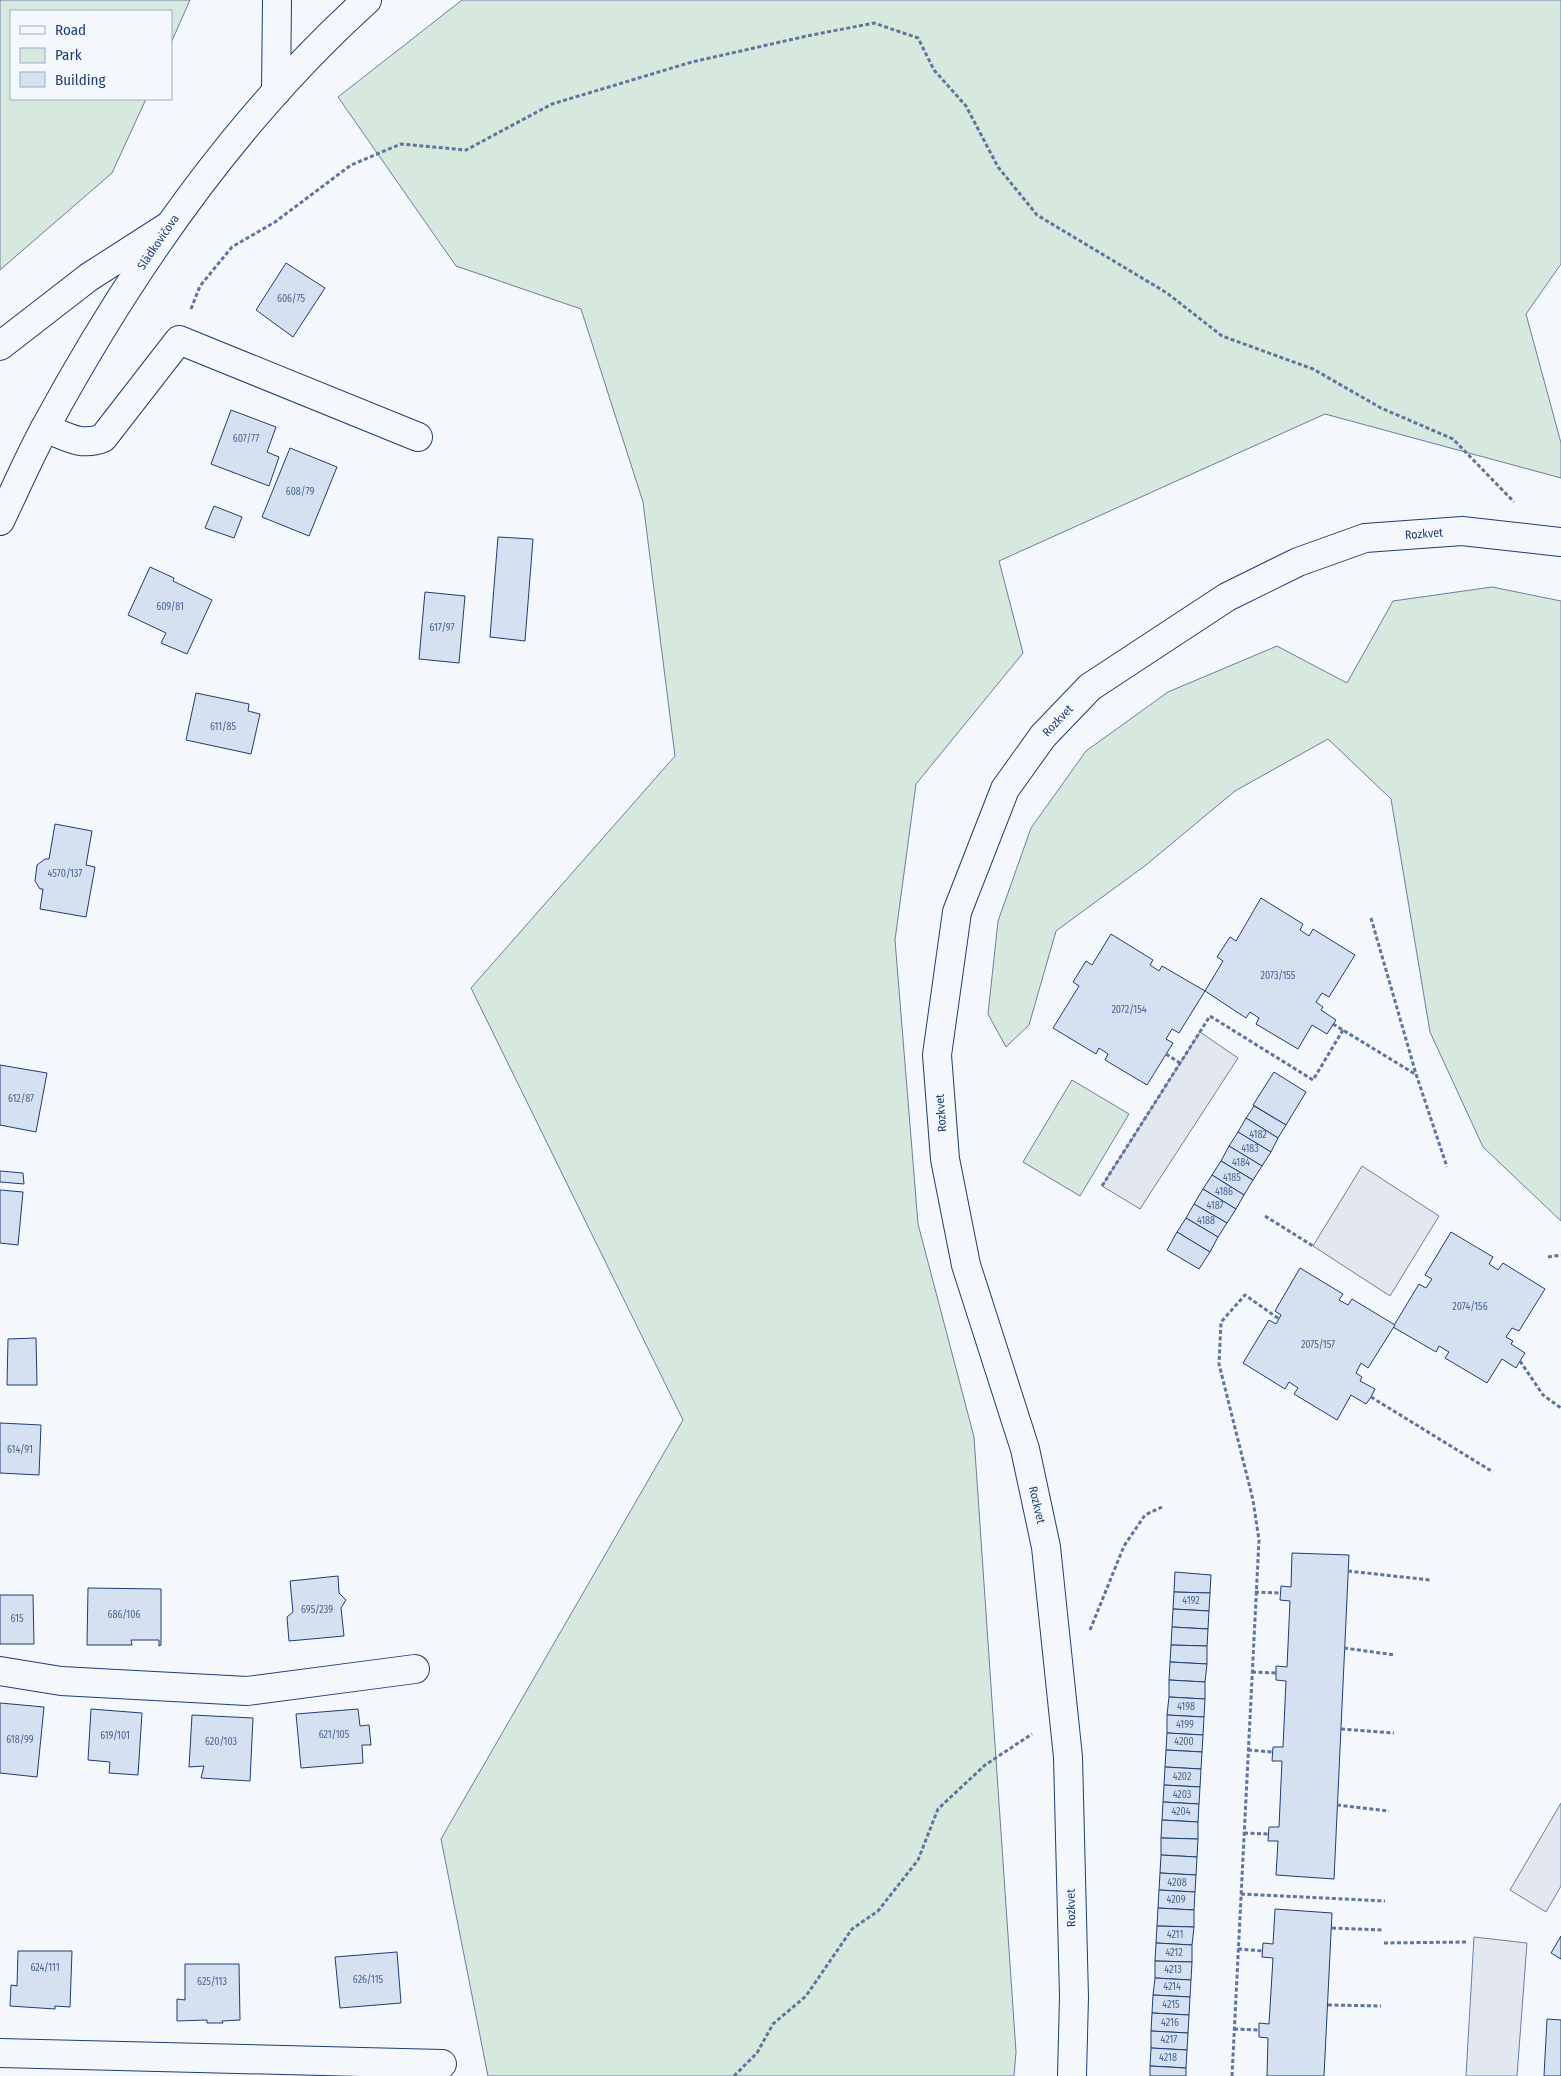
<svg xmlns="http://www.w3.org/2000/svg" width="1561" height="2076" viewBox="0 0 1561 2076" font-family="'Fira Sans Condensed',sans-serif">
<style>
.green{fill:#d7e8df;stroke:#687fa3}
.parking{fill:#e3e8f0;stroke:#687fa3}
.building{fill:#d5e0f0;stroke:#1d3f73}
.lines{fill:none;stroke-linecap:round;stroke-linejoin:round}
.minor-casing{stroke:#1d3f73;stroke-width:30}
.primary-casing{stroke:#1d3f73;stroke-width:30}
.path{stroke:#5e769c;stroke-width:3;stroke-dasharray:4 2.5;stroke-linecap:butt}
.minor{stroke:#f4f7fb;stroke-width:28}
.primary{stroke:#f4f7fb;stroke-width:28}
.labels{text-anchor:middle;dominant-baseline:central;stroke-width:4;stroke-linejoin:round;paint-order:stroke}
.number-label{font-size:10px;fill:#4b6792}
.street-label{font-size:12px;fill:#1d3f73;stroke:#f4f7fb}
</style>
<rect width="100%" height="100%" fill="#f4f7fb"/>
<!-- green -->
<g class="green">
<path d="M 0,0 L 190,0 L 171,43 L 171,11 L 11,11 L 11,99 L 146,99 L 112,173 L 0,270 Z"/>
<path d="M 462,0 L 1561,0 L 1561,264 L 1526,314 L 1561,443 L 1561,478 L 1325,414 L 999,561 L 1023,653 L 916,784 L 895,940 L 918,1224 L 974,1437 L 1016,2052 L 1014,2076 L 488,2076 L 441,1839 L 683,1420 L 471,988 L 675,756 L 643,502 L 581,309 L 456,266 L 338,97 Z"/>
<path d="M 1492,587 L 1561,601 L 1561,1221 L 1483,1147 L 1430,1032 L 1391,799 L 1328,739 L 1235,791 L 1146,865 L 1056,931 L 1029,1025 L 1006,1047 L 988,1014 L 998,921 L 1031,828 L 1086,751 L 1168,692 L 1277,646 L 1347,683 L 1393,601 Z"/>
<path d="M 1072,1080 L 1129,1114 L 1080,1196 L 1023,1162 Z"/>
</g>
<!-- parking -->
<g class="parking">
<path d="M 1200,1032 L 1238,1058 L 1140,1209 L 1102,1186 Z"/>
<path d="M 1362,1166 L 1439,1216 L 1390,1296 L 1313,1246 Z"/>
<path d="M 1561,1803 L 1561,1886 L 1546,1912 L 1510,1890 Z"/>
<path d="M 1474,1937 L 1527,1943 L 1517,2076 L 1466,2076 Z"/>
</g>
<!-- building -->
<g class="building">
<path d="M 286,263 L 325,288 L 293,337 L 256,310 Z"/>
<path d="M 231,410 L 276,427 L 267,452 L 279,457 L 269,486 L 211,464 Z"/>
<path d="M 290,448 L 337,467 L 309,536 L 262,517 Z"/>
<path d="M 214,506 L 242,517 L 234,538 L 205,528 Z"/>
<path d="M 498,537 L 533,539 L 525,641 L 490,637 Z"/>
<path d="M 150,567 L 174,578 L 173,581 L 212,600 L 187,654 L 161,643 L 166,633 L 128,615 Z"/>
<path d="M 425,592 L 465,596 L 459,663 L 419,659 Z"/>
<path d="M 196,693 L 249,704 L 248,711 L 260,714 L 251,754 L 186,740 Z"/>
<path d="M 55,824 L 92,831 L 86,865 L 95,867 L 86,917 L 40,909 L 43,889 L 40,889 L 35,881 L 37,865 L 45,859 L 49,859 Z"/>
<path d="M 1261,898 L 1303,924 L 1300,930 L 1309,936 L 1313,929 L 1355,955 L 1329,997 L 1322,993 L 1316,1002 L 1323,1007 L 1321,1010 L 1336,1020 L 1327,1034 L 1312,1025 L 1298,1049 L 1256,1024 L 1259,1018 L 1250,1012 L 1246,1018 L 1205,991 L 1223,961 L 1217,957 L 1230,937 L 1236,941 Z"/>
<path d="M 1111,934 L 1153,960 L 1150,965 L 1159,971 L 1162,966 L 1205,991 L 1179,1033 L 1172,1029 L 1166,1039 L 1173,1043 L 1147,1085 L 1105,1060 L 1108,1054 L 1099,1048 L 1096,1054 L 1053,1028 L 1079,986 L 1073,982 L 1086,961 L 1092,965 Z"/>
<path d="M 0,1065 L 47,1073 L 36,1132 L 0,1125 Z"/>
<path d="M 1274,1072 L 1306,1092 L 1286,1125 L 1253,1105 Z"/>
<path d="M 1254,1106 L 1286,1125 L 1278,1138 L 1246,1118 Z"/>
<path d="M 1246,1118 L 1278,1138 L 1271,1152 L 1238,1132 Z"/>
<path d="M 1238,1132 L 1271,1152 L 1262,1166 L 1229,1146 Z"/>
<path d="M 1229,1146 L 1262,1166 L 1253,1180 L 1221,1161 Z"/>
<path d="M 1221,1161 L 1253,1180 L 1244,1195 L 1212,1175 Z"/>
<path d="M 0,1171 L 23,1173 L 24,1184 L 0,1182 Z"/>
<path d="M 1212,1175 L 1244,1195 L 1236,1209 L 1203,1189 Z"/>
<path d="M 1203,1189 L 1236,1209 L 1227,1223 L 1194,1204 Z"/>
<path d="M 0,1190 L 23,1192 L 18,1245 L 0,1243 Z"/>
<path d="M 1194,1204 L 1227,1223 L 1218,1237 L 1186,1218 Z"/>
<path d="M 1186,1218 L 1218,1237 L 1210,1252 L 1177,1232 Z"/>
<path d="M 1177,1232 L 1210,1252 L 1199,1269 L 1167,1250 Z"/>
<path d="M 1451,1232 L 1493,1257 L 1489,1264 L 1498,1270 L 1503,1263 L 1545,1289 L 1519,1331 L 1512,1328 L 1506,1337 L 1513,1341 L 1511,1344 L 1525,1353 L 1520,1361 L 1516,1368 L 1502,1359 L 1487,1383 L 1445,1358 L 1449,1352 L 1439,1346 L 1436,1352 L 1393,1327 L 1419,1284 L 1426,1288 L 1432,1279 L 1425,1275 Z"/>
<path d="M 1300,1268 L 1343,1294 L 1339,1300 L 1348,1305 L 1352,1299 L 1395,1325 L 1368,1368 L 1361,1363 L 1356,1373 L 1362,1377 L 1360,1381 L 1375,1389 L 1371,1397 L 1366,1404 L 1351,1395 L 1337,1420 L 1294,1394 L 1298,1388 L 1289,1382 L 1285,1389 L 1243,1363 L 1269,1320 L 1276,1324 L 1281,1315 L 1275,1311 Z"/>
<path d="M 36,1338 L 37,1385 L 7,1385 L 8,1339 Z"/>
<path d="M 0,1423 L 41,1425 L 39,1475 L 0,1473 Z"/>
<path d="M 1292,1553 L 1349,1555 L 1334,1879 L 1276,1875 L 1278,1841 L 1268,1841 L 1269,1827 L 1279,1827 L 1282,1761 L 1272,1761 L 1273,1747 L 1283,1747 L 1286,1681 L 1276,1680 L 1276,1666 L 1287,1667 L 1290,1601 L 1280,1600 L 1281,1586 L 1291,1587 Z"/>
<path d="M 1175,1572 L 1211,1575 L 1210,1593 L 1174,1592 Z"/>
<path d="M 338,1576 L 339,1593 L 346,1600 L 341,1608 L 344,1636 L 289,1641 L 287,1617 L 293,1612 L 290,1581 Z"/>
<path d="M 88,1588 L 161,1589 L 161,1645 L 159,1646 L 159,1640 L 131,1640 L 132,1645 L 87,1645 Z"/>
<path d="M 1174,1592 L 1210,1593 L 1209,1611 L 1173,1609 Z"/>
<path d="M 0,1595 L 33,1595 L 34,1644 L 0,1644 Z"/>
<path d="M 1173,1609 L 1209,1611 L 1208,1629 L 1172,1627 Z"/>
<path d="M 1172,1627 L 1208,1629 L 1207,1646 L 1171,1645 Z"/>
<path d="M 1171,1645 L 1207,1646 L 1207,1664 L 1170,1662 Z"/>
<path d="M 1170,1662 L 1207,1664 L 1205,1682 L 1169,1680 Z"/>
<path d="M 1169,1680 L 1205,1682 L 1205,1699 L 1169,1697 Z"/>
<path d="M 1169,1697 L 1205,1699 L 1204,1717 L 1167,1715 Z"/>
<path d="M 0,1703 L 44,1707 L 37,1777 L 0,1773 Z"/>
<path d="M 91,1709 L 142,1713 L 138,1775 L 109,1773 L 110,1762 L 88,1760 Z"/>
<path d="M 358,1709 L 360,1726 L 369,1725 L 371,1745 L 362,1745 L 363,1763 L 301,1768 L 296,1714 Z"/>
<path d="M 192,1715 L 253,1718 L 250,1781 L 201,1778 L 204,1766 L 189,1767 Z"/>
<path d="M 1167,1715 L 1204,1717 L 1203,1735 L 1167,1733 Z"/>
<path d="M 1167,1733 L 1203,1735 L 1202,1752 L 1166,1750 Z"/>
<path d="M 1166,1750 L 1202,1752 L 1201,1769 L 1165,1767 Z"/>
<path d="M 1165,1767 L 1201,1769 L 1200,1787 L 1164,1785 Z"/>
<path d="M 1164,1785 L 1200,1787 L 1199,1804 L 1163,1802 Z"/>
<path d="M 1163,1802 L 1199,1804 L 1198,1822 L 1162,1820 Z"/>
<path d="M 1162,1820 L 1198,1822 L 1198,1839 L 1161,1838 Z"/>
<path d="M 1161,1838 L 1198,1839 L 1197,1857 L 1161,1855 Z"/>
<path d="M 1161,1855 L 1197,1857 L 1196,1875 L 1160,1873 Z"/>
<path d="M 1160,1873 L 1196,1875 L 1195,1892 L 1159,1890 Z"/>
<path d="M 1159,1890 L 1195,1892 L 1194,1910 L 1158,1908 Z"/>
<path d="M 1158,1908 L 1194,1910 L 1194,1927 L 1157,1926 Z"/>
<path d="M 1275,1909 L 1332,1913 L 1324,2076 L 1267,2076 L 1268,2038 L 1259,2037 L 1259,2023 L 1269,2024 L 1273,1958 L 1262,1957 L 1263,1943 L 1273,1944 Z"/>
<path d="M 1157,1926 L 1194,1927 L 1192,1945 L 1156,1943 Z"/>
<path d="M 1561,1936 L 1561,1959 L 1551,1953 Z"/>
<path d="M 1156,1943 L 1192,1945 L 1192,1962 L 1155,1961 Z"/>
<path d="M 18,1951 L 72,1951 L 70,2007 L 55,2006 L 55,2009 L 10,2006 L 11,1985 L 17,1986 Z"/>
<path d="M 397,1952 L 401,2003 L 340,2008 L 335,1957 Z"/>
<path d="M 1155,1961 L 1192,1962 L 1191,1980 L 1155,1978 Z"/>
<path d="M 185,1964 L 239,1964 L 240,2020 L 222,2021 L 223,2023 L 207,2023 L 207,2020 L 177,2021 L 177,1999 L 185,2000 Z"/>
<path d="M 1155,1978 L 1191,1980 L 1190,1997 L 1153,1995 Z"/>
<path d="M 1153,1995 L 1190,1997 L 1189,2015 L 1152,2013 Z"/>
<path d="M 1152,2013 L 1189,2015 L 1188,2033 L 1151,2031 Z"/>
<path d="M 1547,2019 L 1561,2020 L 1561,2076 L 1544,2076 Z"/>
<path d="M 1151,2031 L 1188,2033 L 1187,2050 L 1151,2048 Z"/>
<path d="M 1151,2048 L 1187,2050 L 1186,2068 L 1150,2066 Z"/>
<path d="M 1150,2066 L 1186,2068 L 1186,2076 L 1150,2076 Z"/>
</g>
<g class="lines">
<defs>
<g id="minor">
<path d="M 276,92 L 277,0"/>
<path d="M 0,346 L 89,277 L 167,227"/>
<path d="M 45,428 C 66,436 80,447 103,438 L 179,340 L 418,437"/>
<path d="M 0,1671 L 61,1681 L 247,1691 L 415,1669"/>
<path d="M 0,2053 L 442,2064"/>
<path id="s1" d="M 1072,2076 L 1074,1997 L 1068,1757 L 1046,1547 L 1025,1449 L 966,1265 L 945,1159 L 937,1055 L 957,912 L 1005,789 L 1043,736 L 1090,687 L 1227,597 L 1298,562 L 1365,538 L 1462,531 L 1561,542"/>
</g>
<g id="primary">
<path id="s2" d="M 0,521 C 15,490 29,457 46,426 C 131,269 234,120 367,0"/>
</g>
</defs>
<!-- minor casing -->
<use href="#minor" class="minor-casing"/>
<!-- primary casing -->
<use href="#primary" class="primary-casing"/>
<!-- path -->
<g class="path">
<path d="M 191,309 L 200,286 L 232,247 L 275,222 L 351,165 L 401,144 L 466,150 L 552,104 L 692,62 L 807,36 L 874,23 L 918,38 L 934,70 L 966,106 L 998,167 L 1037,215 L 1167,293 L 1222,336 L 1313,369 L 1381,408 L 1453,439 L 1514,502"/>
<path d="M 1371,918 L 1416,1074 L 1447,1167"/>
<path d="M 1333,1024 L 1415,1074"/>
<path d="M 1166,1054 L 1180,1063"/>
<path d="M 1102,1186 L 1210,1016 L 1313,1080 L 1343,1030"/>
<path d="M 1265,1216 L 1313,1246"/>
<path d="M 1548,1257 L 1561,1255"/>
<path d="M 1520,1361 L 1543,1395 L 1561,1408"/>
<path d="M 1371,1397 L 1493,1472"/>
<path d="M 1348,1571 L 1430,1580"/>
<path d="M 1255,1592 L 1280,1593"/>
<path d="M 1090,1630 L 1124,1546 L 1145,1515 L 1162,1507"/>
<path d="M 1344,1648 L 1395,1655"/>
<path d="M 1252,1672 L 1276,1673"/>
<path d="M 1341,1729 L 1394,1733"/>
<path d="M 1248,1750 L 1272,1752"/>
<path d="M 1337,1805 L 1389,1811"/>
<path d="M 1244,1833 L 1268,1834"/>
<path d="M 1241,1894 L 1385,1901"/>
<path d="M 1332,1928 L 1384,1930"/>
<path d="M 1384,1943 L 1466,1942"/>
<path d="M 1238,1949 L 1263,1951"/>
<path d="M 1328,2005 L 1381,2006"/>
<path d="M 1234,2029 L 1259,2030"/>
<path d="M 734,2076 L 757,2053 L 773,2024 L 806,1996 L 852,1929 L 878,1911 L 918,1860 L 938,1809 L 985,1765 L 1032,1734"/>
<path d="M 1232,2076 L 1259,1540 L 1253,1500 L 1219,1364 L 1221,1322 L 1245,1295 L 1279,1319"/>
</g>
<!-- minor -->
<use href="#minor" class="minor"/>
<!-- primary -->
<use href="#primary" class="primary"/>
</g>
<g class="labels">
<!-- number labels -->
<g class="number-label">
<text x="291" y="299">606/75</text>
<text x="246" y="439">607/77</text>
<text x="300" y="492">608/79</text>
<text x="170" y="607">609/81</text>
<text x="442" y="628">617/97</text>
<text x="223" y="727">611/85</text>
<text x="65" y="874">4570/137</text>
<text x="1278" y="976">2073/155</text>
<text x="1129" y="1010">2072/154</text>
<text x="21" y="1099">612/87</text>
<text x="1258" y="1135">4182</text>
<text x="1250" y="1149">4183</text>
<text x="1241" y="1163">4184</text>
<text x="1232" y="1178">4185</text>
<text x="1224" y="1192">4186</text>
<text x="1215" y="1206">4187</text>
<text x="1206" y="1221">4188</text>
<text x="1470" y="1307">2074/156</text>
<text x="1318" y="1345">2075/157</text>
<text x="20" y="1450">614/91</text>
<text x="1191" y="1601">4192</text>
<text x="317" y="1610">695/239</text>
<text x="124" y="1615">686/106</text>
<text x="17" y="1619">615</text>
<text x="1186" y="1707">4198</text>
<text x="1185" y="1725">4199</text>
<text x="334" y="1735">621/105</text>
<text x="115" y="1736">619/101</text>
<text x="20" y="1740">618/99</text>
<text x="221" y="1742">620/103</text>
<text x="1184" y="1742">4200</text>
<text x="1182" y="1777">4202</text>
<text x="1182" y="1795">4203</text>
<text x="1181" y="1812">4204</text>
<text x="1177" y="1883">4208</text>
<text x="1176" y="1900">4209</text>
<text x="1175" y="1935">4211</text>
<text x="1174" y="1953">4212</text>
<text x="45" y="1968">624/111</text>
<text x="1173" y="1970">4213</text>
<text x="368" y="1980">626/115</text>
<text x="212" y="1982">625/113</text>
<text x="1172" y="1987">4214</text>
<text x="1171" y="2005">4215</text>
<text x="1170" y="2023">4216</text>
<text x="1169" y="2040">4217</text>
<text x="1168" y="2058">4218</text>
</g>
<!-- street labels -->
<g class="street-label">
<text stroke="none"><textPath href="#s2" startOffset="321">Sládkovičova</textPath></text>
<text stroke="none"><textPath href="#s1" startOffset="1819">Rozkvet</textPath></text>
<text stroke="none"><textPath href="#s1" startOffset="1399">Rozkvet</textPath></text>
<text transform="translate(941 1113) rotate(-94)">Rozkvet</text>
<text transform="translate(1037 1505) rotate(77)">Rozkvet</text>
<text transform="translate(1071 1908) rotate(-91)">Rozkvet</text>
</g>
</g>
<!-- legend -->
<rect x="10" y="10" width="162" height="90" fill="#f4f7fb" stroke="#9eadc5"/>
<rect x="20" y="26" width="25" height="8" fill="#f4f7fb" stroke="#9eadc5"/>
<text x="55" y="35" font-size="15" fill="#1d3f73">Road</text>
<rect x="20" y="48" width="25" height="15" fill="#d7e8df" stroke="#9eadc5"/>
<text x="55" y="60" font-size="15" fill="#1d3f73">Park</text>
<rect x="20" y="72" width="25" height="15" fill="#d5e0f0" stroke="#9eadc5"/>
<text x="55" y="85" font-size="15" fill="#1d3f73">Building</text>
</svg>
